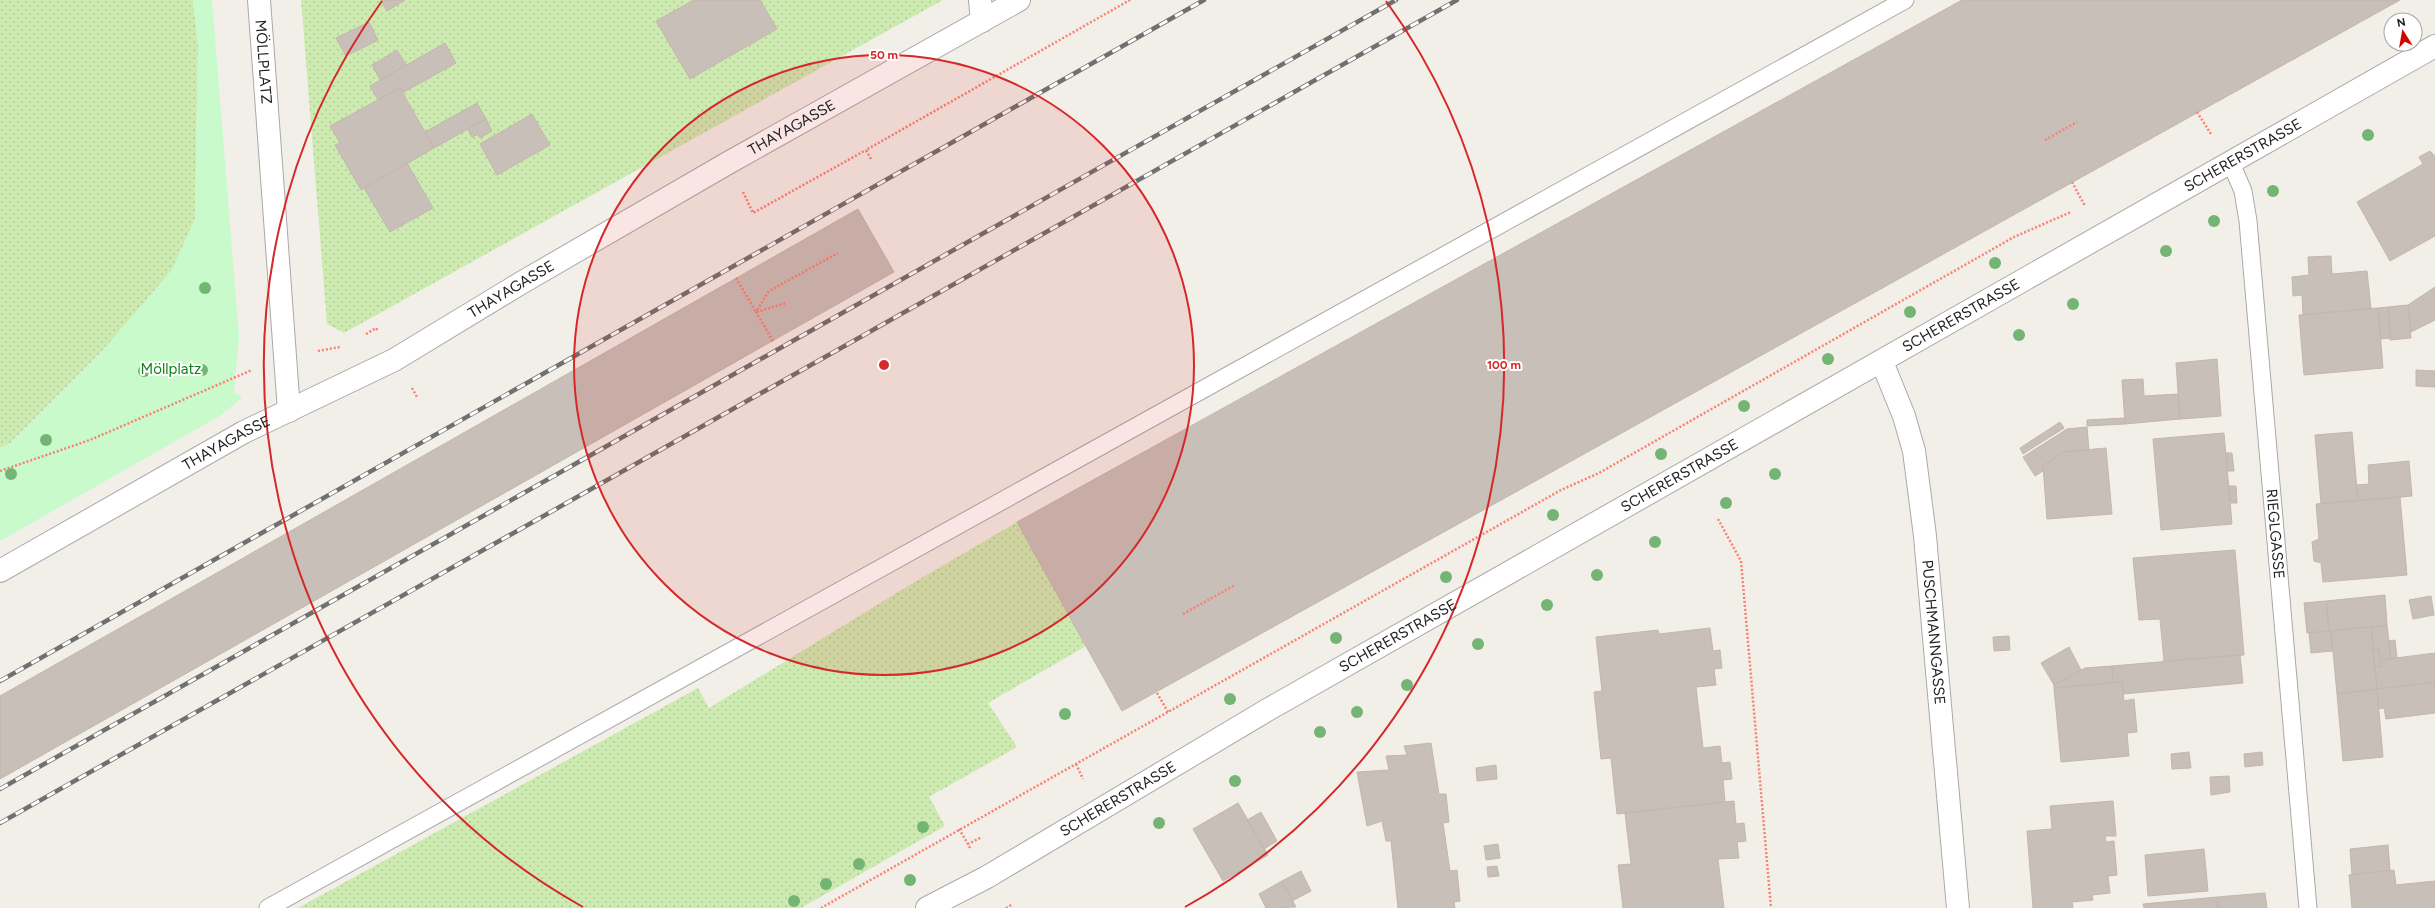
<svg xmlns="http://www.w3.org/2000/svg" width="2435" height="908" viewBox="0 0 2435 908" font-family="Figtree,sans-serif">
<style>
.grass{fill:url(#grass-dots)}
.park{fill:#c8facc}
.building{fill:#c7bfb8;stroke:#c4b6ab}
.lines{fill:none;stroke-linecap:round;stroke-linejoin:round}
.service-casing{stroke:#a9a9a9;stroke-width:19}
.minor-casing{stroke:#a9a9a9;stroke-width:24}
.path{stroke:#fa8072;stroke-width:2.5;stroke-dasharray:2 2;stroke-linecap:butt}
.service{stroke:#fff;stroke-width:17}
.minor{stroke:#fff;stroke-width:22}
.rail-casing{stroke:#707070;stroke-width:4.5}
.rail{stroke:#fff;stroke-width:3;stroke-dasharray:9;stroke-linecap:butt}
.tree{fill:#74b475}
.ring{fill:none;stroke:#d62828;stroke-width:2}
.labels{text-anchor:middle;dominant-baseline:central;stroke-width:4;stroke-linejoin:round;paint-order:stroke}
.street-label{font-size:15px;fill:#222;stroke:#fff}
.park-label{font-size:15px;fill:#0c8416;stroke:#fff}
.centre{fill:#d62828;stroke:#fff;stroke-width:2}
.ring-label{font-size:12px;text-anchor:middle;font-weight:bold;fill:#d62828;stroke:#fff;stroke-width:4;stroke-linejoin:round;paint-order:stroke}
</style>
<defs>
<pattern id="grass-dots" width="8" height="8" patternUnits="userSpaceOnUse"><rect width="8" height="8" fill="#cdebb0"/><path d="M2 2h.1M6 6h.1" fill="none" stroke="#b0c997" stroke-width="1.8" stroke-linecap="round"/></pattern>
</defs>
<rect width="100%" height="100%" fill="#f2efe9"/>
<!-- grass -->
<g class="grass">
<path d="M 0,0 L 193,0 L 198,45 L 195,219 L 172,270 L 104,349 L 9,444 L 0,448 Z"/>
<path d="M 301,0 L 943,0 L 344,333 L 327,324 Z"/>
<path d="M 1017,522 L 1086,646 L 988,703 L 1017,747 L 929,797 L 945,826 L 801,908 L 298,908 L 698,688 L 709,708 L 908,586 Z"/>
</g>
<!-- park -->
<path class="park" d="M 193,0 L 212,0 L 239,336 L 234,392 L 242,398 L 218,417 L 0,541 L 0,448 L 9,444 L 104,349 L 172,270 L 195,219 L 198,45 Z"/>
<!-- building -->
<g class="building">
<path d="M 381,0 L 405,0 L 387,11 Z"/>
<path d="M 694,0 L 760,0 L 777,29 L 690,79 L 656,21 Z"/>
<path d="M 1962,0 L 2400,0 L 1122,711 L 1017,522 Z"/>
<path d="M 369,22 L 378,40 L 346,56 L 336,38 Z"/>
<path d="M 445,43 L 456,63 L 402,93 L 400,88 L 378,100 L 370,86 Z"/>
<path d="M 397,50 L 406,65 L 380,80 L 372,65 Z"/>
<path d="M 400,88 L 434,148 L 361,190 L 335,145 L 340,143 L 330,126 Z"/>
<path d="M 477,103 L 486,119 L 434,148 L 425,132 Z"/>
<path d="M 532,114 L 550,145 L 497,175 L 480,144 Z"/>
<path d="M 486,119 L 492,131 L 480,138 L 478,134 L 472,137 L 468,129 Z"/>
<path d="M 2430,151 L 2435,156 L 2435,236 L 2390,261 L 2357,202 L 2423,164 L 2419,157 Z"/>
<path d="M 407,163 L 433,208 L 390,232 L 364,188 Z"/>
<path d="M 858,209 L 894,272 L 0,779 L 0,696 Z"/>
<path d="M 2331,256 L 2332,274 L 2367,271 L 2371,309 L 2303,315 L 2302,295 L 2293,296 L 2292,277 L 2309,275 L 2308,257 Z"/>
<path d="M 2435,287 L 2435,320 L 2411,332 L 2408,305 Z"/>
<path d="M 2408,305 L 2411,338 L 2390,340 L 2388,307 Z"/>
<path d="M 2388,307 L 2390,338 L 2381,339 L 2378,308 Z"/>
<path d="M 2378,308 L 2383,368 L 2304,375 L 2299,315 Z"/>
<path d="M 2217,359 L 2221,416 L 2180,419 L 2176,363 Z"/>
<path d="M 2416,370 L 2435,371 L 2435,387 L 2416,386 Z"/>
<path d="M 2143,379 L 2144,396 L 2178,394 L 2180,419 L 2125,424 L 2122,380 Z"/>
<path d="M 2125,418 L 2125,424 L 2087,426 L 2087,420 Z"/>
<path d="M 2060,422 L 2064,428 L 2023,454 L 2020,448 Z"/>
<path d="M 2087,427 L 2089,450 L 2063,452 L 2043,466 L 2043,471 L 2035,476 L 2023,457 L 2067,429 Z"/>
<path d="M 2352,432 L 2358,501 L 2321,504 L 2315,435 Z"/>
<path d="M 2224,433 L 2232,524 L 2161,530 L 2153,439 Z"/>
<path d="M 2106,448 L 2112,514 L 2047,519 L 2043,466 L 2063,452 Z"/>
<path d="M 2226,453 L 2232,453 L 2234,471 L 2228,471 Z"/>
<path d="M 2409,461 L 2412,496 L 2358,501 L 2357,485 L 2369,484 L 2368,465 Z"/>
<path d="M 2229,486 L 2236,486 L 2237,503 L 2231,503 Z"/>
<path d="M 2400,497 L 2407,575 L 2323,582 L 2321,563 L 2314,561 L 2312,542 L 2319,539 L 2316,504 Z"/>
<path d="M 2235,550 L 2244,655 L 2164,661 L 2160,619 L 2139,620 L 2133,558 Z"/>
<path d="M 2385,595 L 2387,625 L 2329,631 L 2326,601 Z"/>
<path d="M 2431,596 L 2434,615 L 2413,619 L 2409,600 Z"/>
<path d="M 2326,601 L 2329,631 L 2307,633 L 2304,603 Z"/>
<path d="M 2387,625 L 2391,659 L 2380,660 L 2379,648 L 2373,649 L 2371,627 Z"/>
<path d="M 2371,627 L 2377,689 L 2337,694 L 2331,631 Z"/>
<path d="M 1710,628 L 1713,651 L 1720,650 L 1722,668 L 1714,669 L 1716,685 L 1696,687 L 1703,748 L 1720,746 L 1722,763 L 1730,762 L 1732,779 L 1723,780 L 1725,802 L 1617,814 L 1611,758 L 1601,759 L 1594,692 L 1602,691 L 1596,637 L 1658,630 L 1659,634 Z"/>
<path d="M 2331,631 L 2332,651 L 2311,653 L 2309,633 Z"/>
<path d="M 2009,636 L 2010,650 L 1994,651 L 1993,637 Z"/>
<path d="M 2395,640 L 2397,658 L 2391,659 L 2389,641 Z"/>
<path d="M 2069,647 L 2081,670 L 2054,685 L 2041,663 Z"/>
<path d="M 2379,648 L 2381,666 L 2375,667 L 2373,649 Z"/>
<path d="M 2435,653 L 2435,682 L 2377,689 L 2375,667 L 2381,666 L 2380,660 Z"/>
<path d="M 2240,655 L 2243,683 L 2123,694 L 2122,682 L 2113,683 L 2112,666 Z"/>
<path d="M 2112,666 L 2113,683 L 2054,688 L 2054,685 L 2085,668 Z"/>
<path d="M 2122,682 L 2124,701 L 2134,699 L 2137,732 L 2127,733 L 2129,756 L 2061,762 L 2054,688 Z"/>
<path d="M 2435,682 L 2435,713 L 2386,719 L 2384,708 L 2378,709 L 2377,689 Z"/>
<path d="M 2377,689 L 2383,757 L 2343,761 L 2337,694 Z"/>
<path d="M 1431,743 L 1439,794 L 1446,794 L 1449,822 L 1443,823 L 1450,871 L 1457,870 L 1460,901 L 1454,902 L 1455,908 L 1398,908 L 1391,841 L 1386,841 L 1382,821 L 1367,826 L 1357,772 L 1389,770 L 1386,756 L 1407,755 L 1404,746 Z"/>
<path d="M 2189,752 L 2191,768 L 2172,769 L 2171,754 Z"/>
<path d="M 2262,752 L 2263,765 L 2245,767 L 2244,754 Z"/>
<path d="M 1496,765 L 1497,779 L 1477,781 L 1476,768 Z"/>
<path d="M 2229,776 L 2230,792 L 2211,795 L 2210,777 Z"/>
<path d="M 1734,801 L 1736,824 L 1744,823 L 1746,841 L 1737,842 L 1739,858 L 1718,859 L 1724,908 L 1623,908 L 1618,865 L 1631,864 L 1625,813 Z"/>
<path d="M 2113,801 L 2116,836 L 2105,836 L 2106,842 L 2114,841 L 2117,875 L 2108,876 L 2110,893 L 2092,895 L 2093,900 L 2072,902 L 2073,908 L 2033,908 L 2027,831 L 2052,829 L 2050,806 Z"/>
<path d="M 1238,803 L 1268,855 L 1223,881 L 1193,829 Z"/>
<path d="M 1261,812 L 1277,841 L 1264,849 L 1247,820 Z"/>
<path d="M 1498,844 L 1500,858 L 1486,860 L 1484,846 Z"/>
<path d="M 2388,845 L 2390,871 L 2352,875 L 2350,849 Z"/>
<path d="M 2204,849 L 2208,891 L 2148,896 L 2145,855 Z"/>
<path d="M 1497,866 L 1499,876 L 1488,877 L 1487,867 Z"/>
<path d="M 2394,870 L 2396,885 L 2435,881 L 2435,908 L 2352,908 L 2349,875 Z"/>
<path d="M 1301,871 L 1311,891 L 1292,901 L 1282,881 Z"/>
<path d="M 1282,881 L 1296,907 L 1266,908 L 1259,894 Z"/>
<path d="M 2265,893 L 2267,908 L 2218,908 L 2217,897 Z"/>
<path d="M 2217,897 L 2218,908 L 2144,908 L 2143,904 Z"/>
</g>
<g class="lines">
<defs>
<g id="service">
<path id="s1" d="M 2231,163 L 2243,191 L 2248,221 L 2308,908"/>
<path d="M 268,908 L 1905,0"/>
</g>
<g id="minor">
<path id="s2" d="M 259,0 L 289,411"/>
<path d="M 980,0 L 982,21"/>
<path id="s3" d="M 1882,362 L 1904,416 L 1914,451 L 1925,536 L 1958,908"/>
<path id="s4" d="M 0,571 L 244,432 L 394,360 L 521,283 L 728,163 L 1019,0"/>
<path id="s5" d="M 927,908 L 987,877 L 1269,709 L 2435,46"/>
</g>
</defs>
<!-- service casing -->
<use href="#service" class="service-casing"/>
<!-- minor casing -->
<use href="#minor" class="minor-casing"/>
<!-- path -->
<g class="path">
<path d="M 2197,112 L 2211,134"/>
<path d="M 2045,140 L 2077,122"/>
<path d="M 871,159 L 866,150 L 1130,0"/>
<path d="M 2072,182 L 2085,206"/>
<path d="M 743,192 L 753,213 L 866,150"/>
<path d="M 736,278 L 756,312 L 786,303"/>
<path d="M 366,334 L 376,328 L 378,331"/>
<path d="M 773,341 L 756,312 L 769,291 L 838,253"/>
<path d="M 318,351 L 340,347"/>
<path d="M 412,388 L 417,397"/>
<path d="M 0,471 L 90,440 L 252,370"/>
<path d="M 1718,519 L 1741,561 L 1771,908"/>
<path d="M 1183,614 L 1235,585"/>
<path d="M 1157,693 L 1168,712"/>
<path d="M 1076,764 L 1083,779"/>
<path d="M 959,829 L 968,844"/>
<path d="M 970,848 L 968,844 L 982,837"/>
<path d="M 821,908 L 1561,490 L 1599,473 L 2014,237 L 2071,212"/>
<path d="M 1006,908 L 1013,904"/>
</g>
<!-- service -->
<use href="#service" class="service"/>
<!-- minor -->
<use href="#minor" class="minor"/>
<defs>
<g id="rail">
<path d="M 0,681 L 1204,0"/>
<path d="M 0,789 L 1396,0"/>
<path d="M 0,823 L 1457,0"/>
</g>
</defs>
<!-- rail casing -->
<use href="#rail" class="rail-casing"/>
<!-- rail -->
<use href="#rail" class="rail"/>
</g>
<!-- trees -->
<g class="tree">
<circle cx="2368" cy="135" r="6"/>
<circle cx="2273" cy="191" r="6"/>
<circle cx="2214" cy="221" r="6"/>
<circle cx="2166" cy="251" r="6"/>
<circle cx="1995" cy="263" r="6"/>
<circle cx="205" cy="288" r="6"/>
<circle cx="2073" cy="304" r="6"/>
<circle cx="1910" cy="312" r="6"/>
<circle cx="2019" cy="335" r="6"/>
<circle cx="1828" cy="359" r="6"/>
<circle cx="202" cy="370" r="6"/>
<circle cx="144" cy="371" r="6"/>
<circle cx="1744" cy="406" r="6"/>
<circle cx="46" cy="440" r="6"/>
<circle cx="1661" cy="454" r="6"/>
<circle cx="11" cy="474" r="6"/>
<circle cx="1775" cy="474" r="6"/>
<circle cx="1726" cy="503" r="6"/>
<circle cx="1553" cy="515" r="6"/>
<circle cx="1655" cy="542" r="6"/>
<circle cx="1597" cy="575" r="6"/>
<circle cx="1446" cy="577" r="6"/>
<circle cx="1547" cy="605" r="6"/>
<circle cx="1336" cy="638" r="6"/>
<circle cx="1478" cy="644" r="6"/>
<circle cx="1407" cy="685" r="6"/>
<circle cx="1230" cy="699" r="6"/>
<circle cx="1357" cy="712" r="6"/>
<circle cx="1065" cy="714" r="6"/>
<circle cx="1320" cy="732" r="6"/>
<circle cx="1235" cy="781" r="6"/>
<circle cx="1159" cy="823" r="6"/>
<circle cx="923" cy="827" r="6"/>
<circle cx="859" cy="864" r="6"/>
<circle cx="910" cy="880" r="6"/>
<circle cx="826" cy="884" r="6"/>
<circle cx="794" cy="901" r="6"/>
</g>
<!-- distance rings -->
<circle cx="884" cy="365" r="310" fill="#d62828" fill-opacity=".12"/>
<g class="ring">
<circle cx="884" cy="365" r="310"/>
<path d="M583 907A620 620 0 0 1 382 1M1386 1A620 620 0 0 1 1185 907"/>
</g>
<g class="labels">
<!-- street labels -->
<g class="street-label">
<text stroke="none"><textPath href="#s2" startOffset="62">MÖLLPLATZ</textPath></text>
<text stroke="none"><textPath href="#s4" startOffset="908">THAYAGASSE</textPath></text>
<text stroke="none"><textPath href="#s5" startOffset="1516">SCHERERSTRASSE</textPath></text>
<text stroke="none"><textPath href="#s4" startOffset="584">THAYAGASSE</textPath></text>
<text stroke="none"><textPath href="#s5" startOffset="1192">SCHERERSTRASSE</textPath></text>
<text stroke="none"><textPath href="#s4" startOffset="260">THAYAGASSE</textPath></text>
<text stroke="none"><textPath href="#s5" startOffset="868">SCHERERSTRASSE</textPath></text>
<text stroke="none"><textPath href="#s1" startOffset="375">RIEGLGASSE</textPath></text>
<text stroke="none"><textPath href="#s3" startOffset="277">PUSCHMANNGASSE</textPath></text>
<text stroke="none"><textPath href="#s5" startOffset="544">SCHERERSTRASSE</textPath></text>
<text stroke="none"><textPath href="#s5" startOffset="220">SCHERERSTRASSE</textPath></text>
</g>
<!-- park labels -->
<g class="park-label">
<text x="171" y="369">Möllplatz</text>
</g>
</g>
<circle cx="884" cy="365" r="6" class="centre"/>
<g class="ring-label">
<text x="884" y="59">50 m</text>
<text x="1504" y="369">100 m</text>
</g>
<!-- north arrow -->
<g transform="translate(2403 32) rotate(349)"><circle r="19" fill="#ffffff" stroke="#a7a7a7"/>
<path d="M0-3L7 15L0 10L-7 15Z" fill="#d40000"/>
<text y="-6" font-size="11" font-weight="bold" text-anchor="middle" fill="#222222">N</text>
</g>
</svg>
